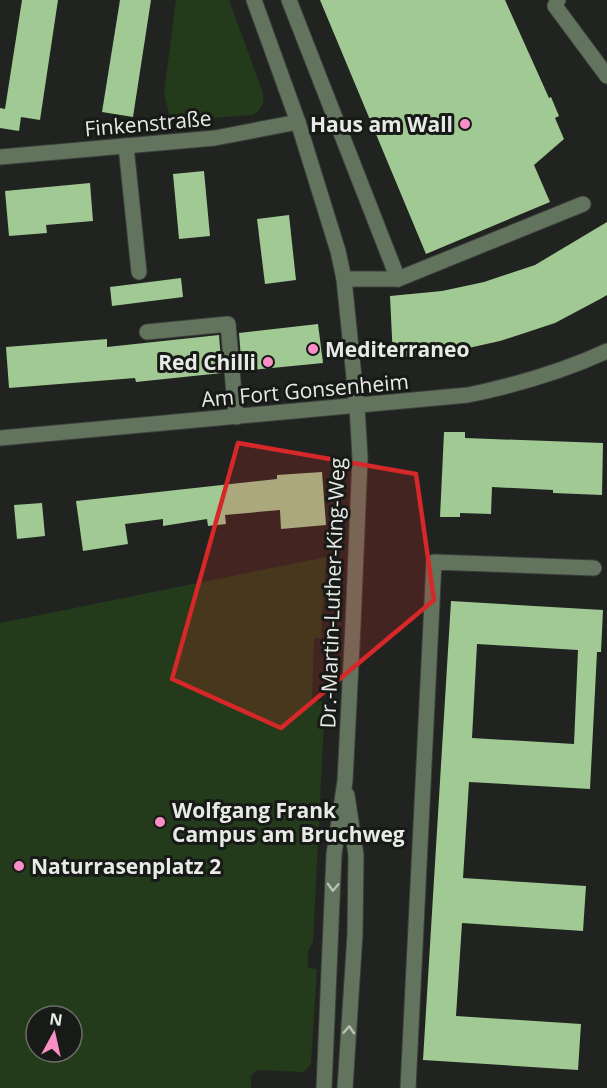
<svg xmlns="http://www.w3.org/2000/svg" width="607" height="1088" viewBox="0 0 607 1088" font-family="'Open Sans',sans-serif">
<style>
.green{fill:#233b1a;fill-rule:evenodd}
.building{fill:#a0c993;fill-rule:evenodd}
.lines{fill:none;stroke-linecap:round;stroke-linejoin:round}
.minor-casing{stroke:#3c3f3b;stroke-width:17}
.minor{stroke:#63745e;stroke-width:15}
.oneway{stroke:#b9c1b7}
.marked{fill:#d62828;fill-opacity:0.2;stroke:#d62828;stroke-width:4.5;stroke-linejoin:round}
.poi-dot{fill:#fa8fc7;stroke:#171a16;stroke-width:2}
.labels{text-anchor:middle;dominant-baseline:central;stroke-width:6;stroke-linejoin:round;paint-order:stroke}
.street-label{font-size:21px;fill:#e8eae7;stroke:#171a16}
.poi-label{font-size:21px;font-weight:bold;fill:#e8eae7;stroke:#171a16;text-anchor:start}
</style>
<rect width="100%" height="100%" fill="#20231f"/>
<!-- green -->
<g class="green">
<path d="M 176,0 L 229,0 L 263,93 C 264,104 262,109 253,115 L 171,121 L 164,93 Z"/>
<path d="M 326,557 L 321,638 L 314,638 L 312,701 L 325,702 L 313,942 L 308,951 L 308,968 L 317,969 L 311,1064 L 304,1072 L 257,1070 L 251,1076 L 251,1088 L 0,1088 L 0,623 ZM 36,1016 L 72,1016 L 72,1052 L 36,1052 Z"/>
</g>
<!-- building -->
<g class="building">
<path d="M 22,0 L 58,0 L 40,120 L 21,117 L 19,131 L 0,128 L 0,108 L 5,109 Z"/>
<path d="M 120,0 L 151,0 L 133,117 L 102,112 Z"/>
<path d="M 320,0 L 505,0 L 549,98 L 551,97 L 559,116 L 555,118 L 564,139 L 534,165 L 550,202 L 426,254 Z"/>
<path d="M 204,171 L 210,236 L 179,239 L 173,174 Z"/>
<path d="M 90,183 L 93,221 L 46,225 L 47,233 L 9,236 L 5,191 Z"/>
<path d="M 289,215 L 296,280 L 265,284 L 257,219 Z"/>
<path d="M 607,222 L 607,295 L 602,298 L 555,323 L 500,341 L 446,353 L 393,358 L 390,296 L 442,291 L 484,282 L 535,265 Z"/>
<path d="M 181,278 L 183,297 L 112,306 L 110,287 Z"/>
<path d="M 318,324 L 323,363 L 242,371 L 239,333 Z"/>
<path d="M 219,335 L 222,373 L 136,382 L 135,378 L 9,388 L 6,347 L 107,339 L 107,347 Z"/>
<path d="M 444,432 L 465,432 L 465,438 L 603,443 L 602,495 L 553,493 L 553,490 L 492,487 L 491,514 L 460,513 L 460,517 L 440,517 Z"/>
<path d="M 322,472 L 326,525 L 281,529 L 280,510 L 225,515 L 226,524 L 208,526 L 207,519 L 163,526 L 163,519 L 125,524 L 128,544 L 83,551 L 76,501 L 277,479 L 277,475 Z"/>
<path d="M 42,503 L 45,536 L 17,539 L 14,505 Z"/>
<path d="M 451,601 L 603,610 L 601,652 L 597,652 L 590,789 L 469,782 L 463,878 L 586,886 L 583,931 L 462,923 L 456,1016 L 581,1024 L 578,1070 L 423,1060 ZM 477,644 L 578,650 L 574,744 L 472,738 Z"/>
</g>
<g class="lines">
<defs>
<g id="minor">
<path d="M 254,0 L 298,122 L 338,251 L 344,279 L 357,407 L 360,457 L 353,625 L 345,781 L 334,854 L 324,1088"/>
<path d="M 289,0 L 398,279"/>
<path d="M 558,0 L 555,6 L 607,76"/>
<path d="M 126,146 L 139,272"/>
<path d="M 0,157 L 215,138 L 298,122"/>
<path d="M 344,279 L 398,279 L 583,204"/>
<path d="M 147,332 L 228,324 L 236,417"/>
<path d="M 0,438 L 468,395 C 516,385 562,372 607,351"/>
<path d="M 345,1088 L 355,934 L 356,855 L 347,795"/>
<path d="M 408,1088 L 434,562 L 594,568"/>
</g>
</defs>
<!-- minor casing -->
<use href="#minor" class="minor-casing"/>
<!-- minor -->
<use href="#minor" class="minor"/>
</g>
<!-- one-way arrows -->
<defs><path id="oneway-chevron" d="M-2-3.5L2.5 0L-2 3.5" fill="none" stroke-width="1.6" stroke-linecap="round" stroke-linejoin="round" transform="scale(1.5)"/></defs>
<g class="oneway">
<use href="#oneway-chevron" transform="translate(333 887) rotate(92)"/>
<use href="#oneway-chevron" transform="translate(349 1030) rotate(-87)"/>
</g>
<!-- marked area -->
<path class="marked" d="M 238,443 L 416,474 L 434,600 L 281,728 L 172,679 Z"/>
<!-- markers -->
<g class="poi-dot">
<circle cx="465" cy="124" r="6"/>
<circle cx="313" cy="349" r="6"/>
<circle cx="268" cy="362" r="6"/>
<circle cx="160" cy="822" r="6"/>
<circle cx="19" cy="866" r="6"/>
</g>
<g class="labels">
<!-- street labels -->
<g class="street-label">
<text transform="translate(148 123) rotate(-5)">Finkenstraße</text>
<text transform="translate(305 390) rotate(-5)">Am Fort Gonsenheim</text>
<text transform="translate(332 593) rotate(-88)">Dr.-Martin-Luther-King-Weg</text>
</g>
<!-- poi labels -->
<g class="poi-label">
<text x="453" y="124" text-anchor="end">Haus am Wall</text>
<text x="325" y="349">Mediterraneo</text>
<text x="256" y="362" text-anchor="end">Red Chilli</text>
<text x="172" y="810">Wolfgang Frank<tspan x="172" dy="24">Campus am Bruchweg</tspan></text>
<text x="31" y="866">Naturrasenplatz 2</text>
</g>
</g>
<!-- north arrow -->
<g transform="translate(54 1034) rotate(8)"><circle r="28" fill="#171a16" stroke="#6b6d6a" stroke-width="1.5"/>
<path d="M0-4.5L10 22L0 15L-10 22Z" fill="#fa8fc7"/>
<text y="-9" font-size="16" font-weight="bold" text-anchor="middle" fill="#e8eae7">N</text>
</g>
</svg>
